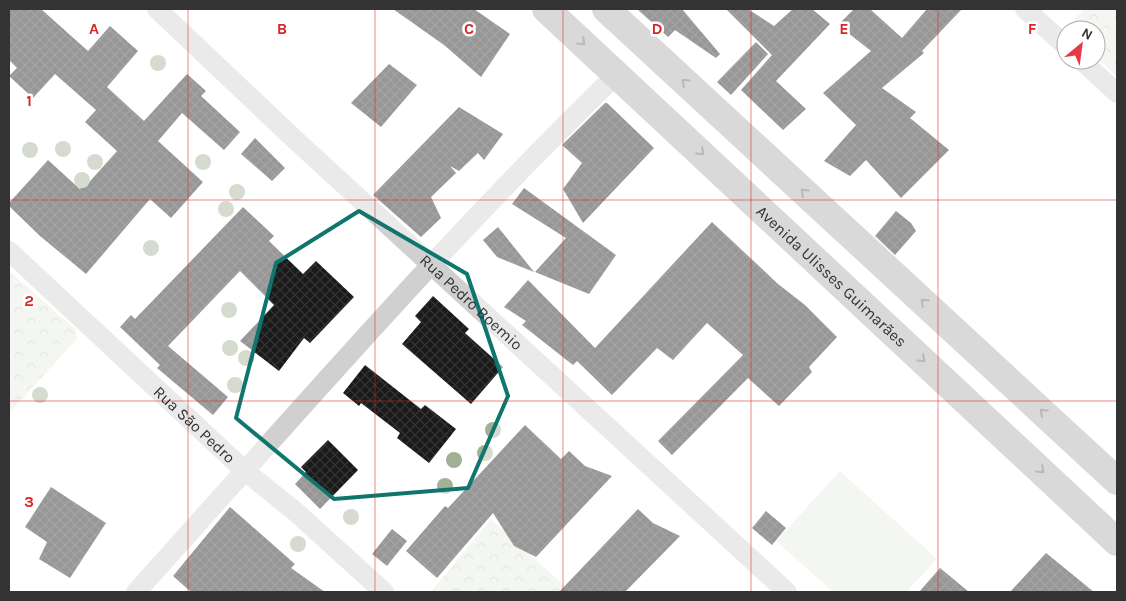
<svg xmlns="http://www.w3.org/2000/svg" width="1126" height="601" viewBox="0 0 1126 601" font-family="Karla,sans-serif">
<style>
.forest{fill:url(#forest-crowns)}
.pitch{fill:#e6ecdf}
.building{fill:url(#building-cross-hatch)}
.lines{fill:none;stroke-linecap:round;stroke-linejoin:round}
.minor{stroke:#d0d0d0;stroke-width:20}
.primary{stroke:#ababab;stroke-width:28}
.tree{fill:#a2b095}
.oneway{stroke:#636363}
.marked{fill:none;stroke:#0f766e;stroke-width:4;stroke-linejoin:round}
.grid{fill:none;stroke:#d62828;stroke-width:1;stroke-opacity:0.55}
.labels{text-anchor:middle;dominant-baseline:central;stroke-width:5;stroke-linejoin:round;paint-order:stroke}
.street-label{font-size:16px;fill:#333;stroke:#fff}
.grid-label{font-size:16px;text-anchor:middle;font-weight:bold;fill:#d62828;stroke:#fff;stroke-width:5;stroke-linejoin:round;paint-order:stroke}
</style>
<defs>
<pattern id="forest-crowns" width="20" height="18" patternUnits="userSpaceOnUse" patternTransform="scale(1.25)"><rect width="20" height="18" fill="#e6ecdf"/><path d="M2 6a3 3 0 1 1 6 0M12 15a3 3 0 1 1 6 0" fill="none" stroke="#c6cbc0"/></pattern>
<pattern id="building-cross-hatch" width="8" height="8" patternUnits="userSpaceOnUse" patternTransform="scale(1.25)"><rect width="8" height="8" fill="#1a1a1a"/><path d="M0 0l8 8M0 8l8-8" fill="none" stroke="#333"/></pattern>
</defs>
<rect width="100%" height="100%" fill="#fff"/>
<!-- forest -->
<g class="forest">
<path d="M 1084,9 L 1117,9 L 1117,77 L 1096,57 L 1096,30 L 1066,29 Z"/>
<path d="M 9,271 L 76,330 L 77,339 L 9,413 Z"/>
<path d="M 491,519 L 571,592 L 431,592 Z"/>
</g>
<!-- pitch -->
<path class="pitch" d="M 840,471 L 937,559 L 906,592 L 833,592 L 776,541 Z"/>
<!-- building -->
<g class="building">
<path d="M 9,9 L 41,9 L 88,51 L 110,26 L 138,51 L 107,87 L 144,121 L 187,74 L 206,91 L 201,96 L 240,132 L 224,150 L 182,113 L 158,141 L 203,182 L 171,218 L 150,199 L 86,274 L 40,236 L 9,206 L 9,203 L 48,160 L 80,189 L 82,186 L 84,188 L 117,151 L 85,122 L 96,110 L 55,74 L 33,98 L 9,76 L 17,68 L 9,60 Z"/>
<path d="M 393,9 L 474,9 L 510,34 L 481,77 L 444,45 Z"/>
<path d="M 637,9 L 682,9 L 720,54 L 716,58 L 675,30 L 668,37 Z"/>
<path d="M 726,9 L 748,9 L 774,26 L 793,9 L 812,9 L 830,24 L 776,81 L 806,109 L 783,130 L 741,90 L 772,55 Z"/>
<path d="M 854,9 L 870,9 L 902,38 L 927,9 L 962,9 L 922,51 L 924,53 L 882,88 L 916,112 L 910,118 L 949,150 L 901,198 L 866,160 L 850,176 L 824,161 L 856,125 L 823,93 L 871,51 L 838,25 Z"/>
<path d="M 756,42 L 768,54 L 731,95 L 717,82 Z"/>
<path d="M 389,64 L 417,85 L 381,127 L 351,103 Z"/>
<path d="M 605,103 L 607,103 L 654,148 L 583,223 L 563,189 L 582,163 L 562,145 Z"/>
<path d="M 459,107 L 503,134 L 484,160 L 478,153 L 459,171 L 450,166 L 456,173 L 431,197 L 441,218 L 421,237 L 373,195 Z"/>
<path d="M 255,138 L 285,168 L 272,181 L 241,154 Z"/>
<path d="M 524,188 L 616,255 L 589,294 L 535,272 L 566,238 L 512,204 Z"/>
<path d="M 243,207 L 274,236 L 269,241 L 303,274 L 316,261 L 354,297 L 310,343 L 304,338 L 279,371 L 240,341 L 274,305 L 240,271 L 168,346 L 228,397 L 213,415 L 157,368 L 160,365 L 120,327 L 131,315 L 135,319 Z"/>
<path d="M 896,211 L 911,223 L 916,231 L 895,255 L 875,236 Z"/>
<path d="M 712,222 L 778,284 L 805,305 L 837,337 L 809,367 L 812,372 L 779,406 L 748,378 L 672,455 L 658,441 L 743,355 L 707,323 L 673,360 L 657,348 L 612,395 L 577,361 L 573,365 L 522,325 L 526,321 L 504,307 L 528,280 L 595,348 Z"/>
<path d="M 498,227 L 534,272 L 497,257 L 483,240 Z"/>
<path d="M 433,296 L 469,329 L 465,333 L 503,367 L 471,404 L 402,344 L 421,322 L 415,316 Z"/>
<path d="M 365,365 L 421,409 L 425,405 L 456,429 L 429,463 L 397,438 L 400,433 L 361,403 L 359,406 L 343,393 Z"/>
<path d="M 525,425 L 561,459 L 569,451 L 585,466 L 612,476 L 536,557 L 514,546 L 493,513 L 437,578 L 406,551 L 445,506 L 448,508 Z"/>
<path d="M 328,440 L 358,470 L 320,509 L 295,484 L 306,472 L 301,467 Z"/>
<path d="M 51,487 L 106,523 L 70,578 L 39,559 L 47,542 L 25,527 Z"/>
<path d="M 230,507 L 295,564 L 291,568 L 325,592 L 191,592 L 173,576 Z"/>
<path d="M 638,509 L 653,523 L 680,536 L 625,592 L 559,592 Z"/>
<path d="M 766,511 L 786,528 L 772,545 L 752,528 Z"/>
<path d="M 392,529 L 407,541 L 387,566 L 372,554 Z"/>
<path d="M 1046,553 L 1094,592 L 1010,592 Z"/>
<path d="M 940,568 L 969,592 L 919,592 Z"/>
</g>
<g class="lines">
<!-- minor -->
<g class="minor">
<path id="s1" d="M 157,9 L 289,134 L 787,592"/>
<path d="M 1025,9 L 1066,46"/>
<path d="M 1081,60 L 1117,93"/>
<path id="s2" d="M 9,251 L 245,471 L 297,513 L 384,592"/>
<path d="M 136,592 C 294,417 448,238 617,74"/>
</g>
<!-- primary -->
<g class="primary">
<path id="s3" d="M 546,9 L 1117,542"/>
<path d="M 606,9 L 1117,481"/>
</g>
</g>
<!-- trees -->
<g class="tree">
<circle cx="158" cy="63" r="8"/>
<circle cx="63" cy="149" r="8"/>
<circle cx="30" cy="150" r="8"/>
<circle cx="95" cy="162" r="8"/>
<circle cx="203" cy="162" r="8"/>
<circle cx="82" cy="180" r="8"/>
<circle cx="237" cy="192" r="8"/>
<circle cx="226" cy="209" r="8"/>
<circle cx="151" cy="248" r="8"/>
<circle cx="229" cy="310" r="8"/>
<circle cx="230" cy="348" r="8"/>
<circle cx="246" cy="358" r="8"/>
<circle cx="235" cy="385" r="8"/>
<circle cx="40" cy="395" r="8"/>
<circle cx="493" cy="430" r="8"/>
<circle cx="485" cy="453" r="8"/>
<circle cx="454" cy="460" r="8"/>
<circle cx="445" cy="486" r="8"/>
<circle cx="351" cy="517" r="8"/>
<circle cx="298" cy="544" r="8"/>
</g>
<!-- one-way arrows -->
<defs><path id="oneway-chevron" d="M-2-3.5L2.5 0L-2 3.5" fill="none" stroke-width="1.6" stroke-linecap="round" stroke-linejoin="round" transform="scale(1.25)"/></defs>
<g class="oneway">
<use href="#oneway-chevron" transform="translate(582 42) rotate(43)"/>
<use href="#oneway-chevron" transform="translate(685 82) rotate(-137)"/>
<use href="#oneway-chevron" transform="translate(701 152) rotate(43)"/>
<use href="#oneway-chevron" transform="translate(804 192) rotate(-137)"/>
<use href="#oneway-chevron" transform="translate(924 302) rotate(-137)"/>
<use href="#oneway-chevron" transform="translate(922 359) rotate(43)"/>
<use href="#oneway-chevron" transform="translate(1043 412) rotate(-137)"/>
<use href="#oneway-chevron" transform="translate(1041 470) rotate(43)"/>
</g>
<!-- marked area -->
<path d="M0 0H1126V601H0ZM 359,211 L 467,274 L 508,396 L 468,488 L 334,499 L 236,418 L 276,263 Z" fill="#fff" fill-opacity=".55" fill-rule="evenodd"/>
<path class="marked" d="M 359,211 L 467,274 L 508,396 L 468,488 L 334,499 L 236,418 L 276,263 Z"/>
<!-- grid -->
<path class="grid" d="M 188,9 L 188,592M 375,9 L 375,592M 563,9 L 563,592M 751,9 L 751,592M 938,9 L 938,592M 9,200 L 1117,200M 9,401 L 1117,401"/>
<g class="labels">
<!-- street labels -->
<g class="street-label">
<text stroke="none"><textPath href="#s3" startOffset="391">Avenida Ulisses Guimarães</textPath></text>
<text stroke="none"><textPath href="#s1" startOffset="430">Rua Pedro Boemio</textPath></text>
<text stroke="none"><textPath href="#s2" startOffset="254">Rua São Pedro</textPath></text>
</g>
</g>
<g class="grid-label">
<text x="94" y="34">A</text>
<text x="282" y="34">B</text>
<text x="469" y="34">C</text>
<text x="657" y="34">D</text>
<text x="844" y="34">E</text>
<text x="1032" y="34">F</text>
<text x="29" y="106">1</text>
<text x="29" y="306">2</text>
<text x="29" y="507">3</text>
</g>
<!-- border -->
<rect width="1126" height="601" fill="none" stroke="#333333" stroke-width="20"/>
<!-- north arrow -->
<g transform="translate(1081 45) rotate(29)"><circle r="24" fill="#ffffff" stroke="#adadad"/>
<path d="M0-4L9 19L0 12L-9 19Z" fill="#e63946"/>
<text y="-8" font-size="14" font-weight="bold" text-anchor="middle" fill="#333333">N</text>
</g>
</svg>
